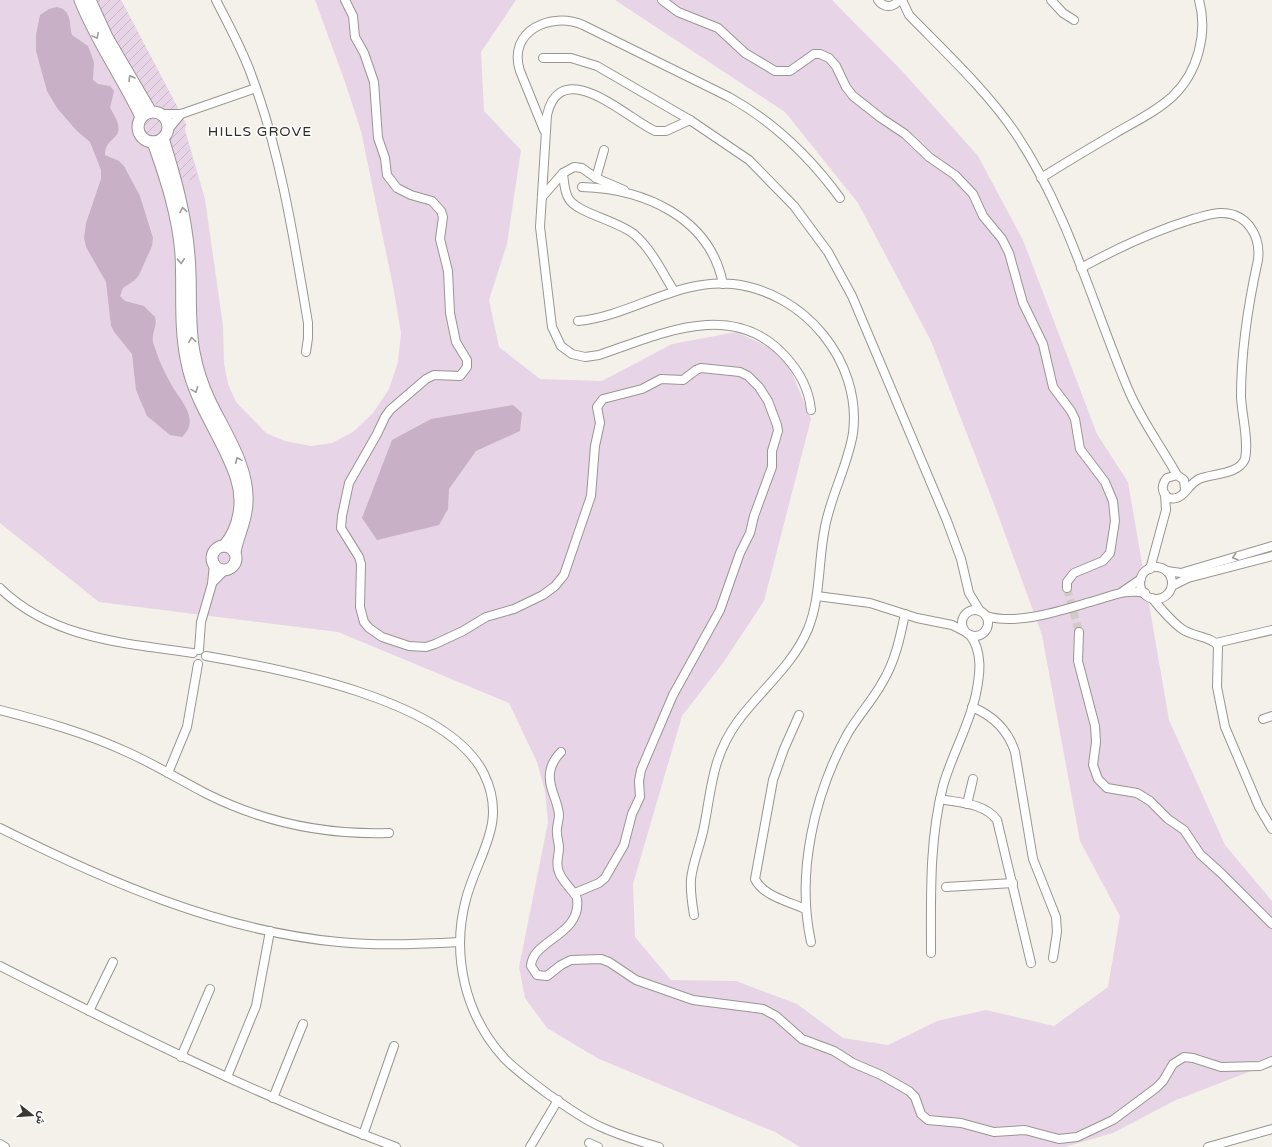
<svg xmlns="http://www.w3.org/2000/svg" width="1272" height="1147" viewBox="0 0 1272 1147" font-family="'Varela Round',Vazirmatn,sans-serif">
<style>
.green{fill:#e8d4e7}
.garden{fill:url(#garden-furrows)}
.water{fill:#c8b0c7}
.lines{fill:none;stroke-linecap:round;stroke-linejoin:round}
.street-tunnel{stroke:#cfccc6;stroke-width:8;stroke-dasharray:8 4;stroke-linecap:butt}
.street-casing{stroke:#999690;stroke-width:10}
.secondary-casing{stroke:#999690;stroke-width:13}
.street{stroke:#fff;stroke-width:8}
.secondary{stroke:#fff;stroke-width:11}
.oneway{stroke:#9c9c9a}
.labels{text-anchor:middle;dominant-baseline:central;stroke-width:3;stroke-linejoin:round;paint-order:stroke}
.neighbourhood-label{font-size:14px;letter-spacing:1px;fill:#2f2d27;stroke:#fff}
</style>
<defs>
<pattern id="garden-furrows" width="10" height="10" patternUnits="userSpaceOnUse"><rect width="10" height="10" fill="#e8d4e7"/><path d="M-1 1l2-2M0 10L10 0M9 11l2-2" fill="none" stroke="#c8b7c7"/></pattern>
</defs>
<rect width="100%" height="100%" fill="#f4f1ea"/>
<!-- green -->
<path class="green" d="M 0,0 L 121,0 L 186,124 L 185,130 L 205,199 L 223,326 L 224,363 L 228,384 L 236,402 L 266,433 L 285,441 L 311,446 L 332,443 L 353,432 L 373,413 L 389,389 L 398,362 L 401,333 L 394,291 L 361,131 L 345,82 L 315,0 L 516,0 L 481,52 L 484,111 L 521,150 L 507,244 L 489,300 L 499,347 L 540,379 L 602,381 L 672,344 L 736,332 L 784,354 L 811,419 L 764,601 L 723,663 L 682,716 L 633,884 L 635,937 L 671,980 L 736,981 L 797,1004 L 843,1038 L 888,1045 L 937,1021 L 986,1010 L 1054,1026 L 1108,987 L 1120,916 L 1080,841 L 1042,635 L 994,504 L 931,341 L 858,203 L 785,112 L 615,0 L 832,0 L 903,72 L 978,156 L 1023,240 L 1097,434 L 1128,482 L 1169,720 L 1225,845 L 1272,901 L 1272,1063 L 1176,1100 L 1113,1133 L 1065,1147 L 800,1147 L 775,1132 L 599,1059 L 547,1028 L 525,998 L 519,967 L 548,822 L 545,791 L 537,762 L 509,703 L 338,632 L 99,602 L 0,523 Z"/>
<!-- garden -->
<g class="garden">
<path d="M 94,0 L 121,0 L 178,108 L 170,109 L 151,103 L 107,30 Z"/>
<path d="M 181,115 L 186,124 L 185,130 L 198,179 L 180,182 L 167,141 L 168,134 Z"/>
<circle cx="151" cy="125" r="9"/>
</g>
<!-- water -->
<g class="water">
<path d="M 57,7 C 72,10 69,24 72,35 L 88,46 L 94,62 L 93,80 L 98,84 L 110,86 L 114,91 L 110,108 C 132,142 105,133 105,155 L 119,161 L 124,166 L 140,196 L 153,238 L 152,246 L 139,275 L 135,280 L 123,288 L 120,296 L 125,301 L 144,306 L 155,317 C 158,326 151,333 153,342 C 157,355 163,370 170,382 C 178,399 202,418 182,437 L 170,435 L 147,416 L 136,390 L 132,354 L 115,333 L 111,326 L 106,282 L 86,247 L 84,238 L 86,223 L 101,179 L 101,170 L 90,142 L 76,130 L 57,108 L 47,91 L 36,51 L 36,34 L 40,15 L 49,9 Z"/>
<path d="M 513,405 L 522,413 L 520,431 L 476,451 L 449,489 L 448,509 L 439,525 L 377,540 L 362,518 L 392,440 L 431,419 Z"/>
</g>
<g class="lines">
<!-- street-tunnel -->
<path class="street-tunnel" d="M 1067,588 L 1079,632"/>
<defs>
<g id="street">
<path d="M 216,0 C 228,24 242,49 251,74 C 281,154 294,240 308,323 L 308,338 L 306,352"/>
<path d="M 345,0 L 353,16 L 355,37 L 364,53 L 374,82 L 378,138 L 385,158 L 387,175 L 397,188 L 411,195 L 432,201 L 441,211 L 443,217 L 440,239 L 448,271 L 450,313 L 456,342 L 467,360 L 467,367 L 460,376 L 434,375 L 426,379 L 390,410 L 385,417 L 377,434 L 349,483 L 342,516 L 341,528 L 359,557 L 361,564 L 360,607 L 364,622 L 369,628 L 382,637 L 409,646 L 426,647 L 435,644 L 463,631 L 486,617 L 514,609 L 543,595 L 555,586 L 564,575 L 591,496 L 595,446 L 600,423 L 597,407 L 603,399 L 642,389 L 661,379 L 683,380 L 696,370 L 701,368 L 740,372 L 748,376 L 759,387 L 768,401 L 777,425 L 778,431 L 772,451 L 772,467 L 754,516 L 750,533 L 740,553 L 720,610 L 673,695 L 641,770 L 639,781 L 640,797 L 632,814 L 624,845 L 605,878 L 599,883 L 575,893"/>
<path d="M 662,0 L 678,12 L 718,28 L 745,53 L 775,71 L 790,71 L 814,54 L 820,54 L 829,58 L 836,66 L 846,87 L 853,96 L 881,118 L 905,134 L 929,157 L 955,175 L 973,194 L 983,216 L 1002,239 L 1009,253 L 1023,303 L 1043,344 L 1053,387 L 1071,411 L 1075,419 L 1080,449 L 1105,482 L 1113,501 L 1115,521 L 1110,553 L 1103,561 L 1074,573 L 1067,582 L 1067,588"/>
<path d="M 878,0 C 884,8 893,8 899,0"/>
<path d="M 902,0 L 909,15 C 945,52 988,92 1016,134 C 1068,212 1092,303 1128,389 C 1141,420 1161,446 1177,475"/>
<path d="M 1051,0 L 1063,13 L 1074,20"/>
<path d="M 543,58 L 571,58 L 597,66 L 690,120 L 749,160 L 794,206 L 828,252 L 852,296 L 947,521 L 961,559 L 969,593 L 980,611"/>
<path d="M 159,114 L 181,114 L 256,88"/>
<path d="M 690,120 L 666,131 L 655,131 C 628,119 561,54 547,115 L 540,227 L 552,327 L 561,346 L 572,354 L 585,357 L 599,355 C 659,335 732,298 785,356 C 799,371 809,389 811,410"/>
<path d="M 544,130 L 520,71 C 507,31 551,11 583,25 L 729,97 C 774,122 810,157 840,198"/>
<path d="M 167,131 L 181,114"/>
<path d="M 563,173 C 564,181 564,192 569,199 C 577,213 619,221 635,235 C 652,250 662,272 674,291"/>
<path d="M 596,178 L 604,150"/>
<path d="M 1041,178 C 1065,163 1090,148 1114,134 C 1134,122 1156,112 1173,96 C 1198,72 1208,33 1199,0"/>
<path d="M 582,187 C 644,189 710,217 723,284"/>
<path d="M 542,197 L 563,173 L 574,167 L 582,168 L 596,178 L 624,190"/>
<path d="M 1081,268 C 1117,248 1154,231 1193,219 C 1202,217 1213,212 1223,213 C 1248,214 1261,237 1258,260 C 1248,305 1241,350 1241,397 C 1242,416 1249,441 1245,459 C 1238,475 1214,473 1199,479 C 1189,484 1184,497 1176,498 C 1163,501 1159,486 1167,478 L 1177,475 L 1184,480 L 1185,489"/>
<path d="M 578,321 C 632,316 677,278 733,284 C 804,292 862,361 853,433 C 848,465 831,495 825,527 C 818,561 821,597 808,629 C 793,665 761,690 738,721 C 712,757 712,786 704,827 C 701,844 693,861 691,879 C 690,891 692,903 694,915"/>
<circle cx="1156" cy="583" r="16"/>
<path d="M 1150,569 L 1166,510 L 1165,494"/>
<path d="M 1167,571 L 1181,573 L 1272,546"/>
<path d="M 213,582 L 226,569"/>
<path d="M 1172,586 L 1188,578 L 1272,556"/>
<path d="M 0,588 C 52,639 125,643 193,653"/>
<path d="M 1122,592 L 1141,579"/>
<path d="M 817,596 L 870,603 L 917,618 L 952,625 L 964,631"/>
<path d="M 1152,598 C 1161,609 1171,621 1182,629 C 1193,637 1211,636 1218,646 L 1217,687 L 1225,727 L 1259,807 L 1272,829"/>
<circle cx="975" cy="623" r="13"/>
<path d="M 986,616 C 1019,626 1065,609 1097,600 C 1114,595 1127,589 1145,593"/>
<path d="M 1079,632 L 1078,661 L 1095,726 L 1096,742 L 1093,765 L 1098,779 L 1107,788 L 1137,793 L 1150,801 L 1168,819 L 1184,830 L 1200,854 L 1222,874 L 1272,924"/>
<path d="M 1216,643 L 1272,630"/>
<path d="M 199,650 L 201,622 L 212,584 L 214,564"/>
<path d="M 206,656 C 282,669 448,700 484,774 C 508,823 478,854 466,899 C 451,955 465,1016 505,1059 C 518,1072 533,1083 548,1094 C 564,1105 581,1118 599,1126 C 618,1135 638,1141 659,1147"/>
<path d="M 972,707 C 994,716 1008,730 1015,752 L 1033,859 L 1056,917 L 1057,932 L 1053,958"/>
<path d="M 0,710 C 43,721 86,733 127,752 C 154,764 180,780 207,794 C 265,823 324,835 389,833"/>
<path d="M 799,715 L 784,749 L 773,780 L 755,879 C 763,896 790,902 805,909"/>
<path d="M 1263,719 L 1272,716"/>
<path d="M 561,752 C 555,758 551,764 550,773 C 548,788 558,800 559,815 C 559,821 556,827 557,833 C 557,838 559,843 559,848 C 559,856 555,864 559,872 C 562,882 577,894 577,899 C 582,935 532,940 531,966 L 537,975 L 547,976 L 561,965 L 571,960 L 601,959 L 609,962 L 636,980 L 693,1000 L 763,1009 L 776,1016 L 802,1039 L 834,1051 L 853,1063 L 881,1075 L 909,1091 L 915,1097 L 921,1114 L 928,1120 L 961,1123 L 994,1132 L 1025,1130 L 1059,1139 L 1077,1137 L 1113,1120 L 1156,1088 L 1163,1081 L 1173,1064 L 1184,1057 L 1193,1058 L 1221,1067 L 1260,1066 L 1272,1061"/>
<path d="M 168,773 L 187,727 L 198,664"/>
<path d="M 940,799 C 960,803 984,803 997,820 L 1031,963"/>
<path d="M 967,804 L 973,779"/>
<path d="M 0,828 C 106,881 220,931 339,942 C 380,946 420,944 460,942"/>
<path d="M 946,887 L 1013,883"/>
<path d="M 811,942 C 796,874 814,794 848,733 C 858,716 872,701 882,683 C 895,662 900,638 905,614"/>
<path d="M 931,953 C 931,897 929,841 943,786 C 952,754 969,726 976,694 C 980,674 983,652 970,635"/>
<path d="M 0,966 C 130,1032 259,1097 396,1147"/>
<path d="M 89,1011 L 113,962"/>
<path d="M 181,1057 L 210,989"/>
<path d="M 227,1077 L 256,1006 L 270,931"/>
<path d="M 273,1098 L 303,1024"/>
<path d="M 363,1135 L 394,1046"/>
<path d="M 589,1143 L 598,1147"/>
<path d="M 0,1144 L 5,1147"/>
<path d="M 530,1147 L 558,1100"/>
<path d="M 1208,1147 L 1272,1129"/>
</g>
<g id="secondary">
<path d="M 80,0 C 96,41 122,77 141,117"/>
<path d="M 90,0 L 107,37 L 151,112"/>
<circle cx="153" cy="127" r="15"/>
<path d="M 163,138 C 175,177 186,215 189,256 C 192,288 188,320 194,352 C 197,368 202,384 209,399 C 224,431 249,466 247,502 C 247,520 238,535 235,552"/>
<path d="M 153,142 C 166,179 178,215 181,254 C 183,291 179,327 187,363 C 195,404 223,438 236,477 C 244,501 240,527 224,546"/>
<circle cx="224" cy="558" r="12"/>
</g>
</defs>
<!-- street casing -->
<use href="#street" class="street-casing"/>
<!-- secondary casing -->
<use href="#secondary" class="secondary-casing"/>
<!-- street -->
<use href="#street" class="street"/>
<!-- secondary -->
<use href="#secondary" class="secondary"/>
</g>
<!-- one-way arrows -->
<defs><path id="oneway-chevron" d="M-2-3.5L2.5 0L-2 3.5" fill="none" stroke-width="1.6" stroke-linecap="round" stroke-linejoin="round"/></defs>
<g class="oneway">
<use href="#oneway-chevron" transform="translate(96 36) rotate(62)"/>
<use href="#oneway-chevron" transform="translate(131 78) rotate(-121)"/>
<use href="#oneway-chevron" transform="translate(183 210) rotate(-101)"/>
<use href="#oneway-chevron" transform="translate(181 261) rotate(87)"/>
<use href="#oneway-chevron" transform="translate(192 340) rotate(-97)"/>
<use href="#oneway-chevron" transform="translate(195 390) rotate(69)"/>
<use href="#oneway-chevron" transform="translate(238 460) rotate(-114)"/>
<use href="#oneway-chevron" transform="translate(1235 557) rotate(163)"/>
</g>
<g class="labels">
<!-- neighbourhood labels -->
<g class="neighbourhood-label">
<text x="260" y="131">HILLS GROVE</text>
</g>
</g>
<!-- north arrow -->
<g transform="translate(32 1115) rotate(107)" stroke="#ffffff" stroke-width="3" paint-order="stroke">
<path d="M0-3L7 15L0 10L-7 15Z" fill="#393835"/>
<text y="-6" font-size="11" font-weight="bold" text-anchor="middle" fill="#393835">ش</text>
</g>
</svg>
